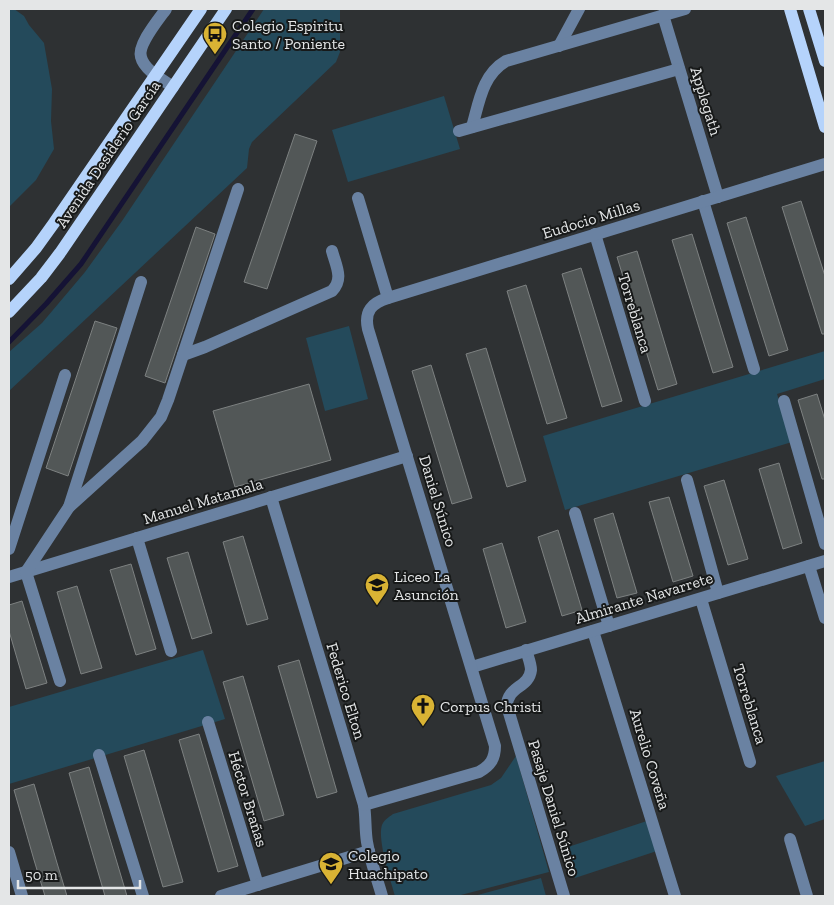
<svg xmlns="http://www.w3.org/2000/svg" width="834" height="905" viewBox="0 0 834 905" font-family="'Zilla Slab',serif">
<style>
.green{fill:#244a5b}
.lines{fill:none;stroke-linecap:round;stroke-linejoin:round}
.stream{stroke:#151335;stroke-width:5}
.building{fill:#525757;stroke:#7d8181}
.minor{stroke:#6a82a2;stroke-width:12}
.major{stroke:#b5d3fb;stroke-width:12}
.labels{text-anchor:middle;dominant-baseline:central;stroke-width:4;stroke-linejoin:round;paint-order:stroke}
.poi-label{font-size:16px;fill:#e4e6e7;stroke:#171919;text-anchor:start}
.street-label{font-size:16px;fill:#e4e6e7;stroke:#171919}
</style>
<rect width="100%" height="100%" fill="#2e3133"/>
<!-- green -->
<g class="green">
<path d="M 9,9 L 14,9 L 24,16 L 29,25 L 44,43 L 52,89 L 51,121 L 54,149 L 36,180 L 9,207 Z"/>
<path d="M 264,9 L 340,9 L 340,52 L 336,62 L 252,142 L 249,149 L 247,168 L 9,391 L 9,352 L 42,323 L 85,272 L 122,221 Z"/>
<path d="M 444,96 L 460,149 L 348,182 L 332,130 Z"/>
<path d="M 349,326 L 368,399 L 325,411 L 306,338 Z"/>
<path d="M 825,351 L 825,379 L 777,394 L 792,442 L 565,510 L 543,436 Z"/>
<path d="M 203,650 L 225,719 L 9,784 L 9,707 Z"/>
<path d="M 516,756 L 549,872 L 457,896 L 395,896 C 391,881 377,840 382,825 C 384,820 389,817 393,814 L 491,785 L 501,778 Z"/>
<path d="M 825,761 L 825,819 L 805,826 L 776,776 Z"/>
<path d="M 656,818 L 666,848 L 575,878 L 565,848 Z"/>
<path d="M 541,878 L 546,896 L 474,896 Z"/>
</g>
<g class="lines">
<!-- stream -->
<path class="stream" d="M 9,342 L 46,304 L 81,264 L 253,9"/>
</g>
<!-- building -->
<g class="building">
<path d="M 295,134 L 317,141 L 267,289 L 244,282 Z"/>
<path d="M 801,201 L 825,276 L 825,334 L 822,334 L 782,207 Z"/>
<path d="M 746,217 L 788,350 L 769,356 L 727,223 Z"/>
<path d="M 196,227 L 215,234 L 165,383 L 145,376 Z"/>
<path d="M 692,234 L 733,367 L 713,373 L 672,240 Z"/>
<path d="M 637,251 L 677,384 L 658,390 L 617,257 Z"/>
<path d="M 581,268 L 622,401 L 602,407 L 562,274 Z"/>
<path d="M 526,285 L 567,418 L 547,424 L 507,291 Z"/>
<path d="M 95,321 L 117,328 L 68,476 L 46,468 Z"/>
<path d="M 486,348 L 526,481 L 507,487 L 466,354 Z"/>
<path d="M 431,365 L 472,498 L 452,504 L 412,371 Z"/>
<path d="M 309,384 L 331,460 L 235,487 L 213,411 Z"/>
<path d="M 817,394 L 825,420 L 825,479 L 822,479 L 798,400 Z"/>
<path d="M 779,463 L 802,543 L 783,549 L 759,469 Z"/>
<path d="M 724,480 L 748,559 L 728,565 L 704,486 Z"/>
<path d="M 669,497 L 693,576 L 673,582 L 649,502 Z"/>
<path d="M 613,513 L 637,593 L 617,598 L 594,519 Z"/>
<path d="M 558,530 L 582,610 L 562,616 L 538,537 Z"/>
<path d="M 243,536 L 268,619 L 247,625 L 223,542 Z"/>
<path d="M 502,543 L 526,622 L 506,628 L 483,549 Z"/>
<path d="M 188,552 L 212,633 L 192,639 L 167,558 Z"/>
<path d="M 131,564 L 156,649 L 136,655 L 110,570 Z"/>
<path d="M 77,586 L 102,668 L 81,674 L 57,592 Z"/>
<path d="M 22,601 L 47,683 L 26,689 L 9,631 L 9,605 Z"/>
<path d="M 299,660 L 337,792 L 317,798 L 278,666 Z"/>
<path d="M 243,676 L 284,815 L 264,821 L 223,682 Z"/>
<path d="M 199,734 L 238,866 L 218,872 L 179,740 Z"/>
<path d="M 144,750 L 183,882 L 163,887 L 124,756 Z"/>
<path d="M 89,767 L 107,829 L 127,896 L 105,896 L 69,773 Z"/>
<path d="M 34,784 L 57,863 L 67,896 L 45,896 L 34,860 L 14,790 Z"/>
</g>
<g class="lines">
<!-- minor -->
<g class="minor">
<path d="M 166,9 C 159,19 137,45 141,57 C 144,70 163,80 173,87"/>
<path d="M 663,15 L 718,197"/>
<path d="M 559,46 L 579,9"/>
<path d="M 472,127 C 479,103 482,75 506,61 L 685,9"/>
<path d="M 459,131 L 679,69"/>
<path d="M 358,198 L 388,298"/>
<path d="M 703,201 L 754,369"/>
<path d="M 595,234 L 645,401"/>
<path d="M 183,355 L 205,347 L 332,291 C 344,279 336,266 332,251"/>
<path d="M 784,401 L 825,544"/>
<path d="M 687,480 L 718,593"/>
<path d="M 271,497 L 364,805 C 366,818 365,830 367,842 C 370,860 377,878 382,896"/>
<path d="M 69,507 L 141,282"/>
<path d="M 575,513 L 609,626"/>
<path d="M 137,538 L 171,651"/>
<path d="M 9,549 L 65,375"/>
<path d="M 809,566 L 825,618"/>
<path d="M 9,577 L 407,456"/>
<path d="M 701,599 L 750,762"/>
<path d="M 593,631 L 675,896"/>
<path d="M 526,650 C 528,657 531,664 531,670 C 529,688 507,686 507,706 L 564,896"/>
<path d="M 472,667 L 825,561"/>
<path d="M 60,681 L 26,572 L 69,507 L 142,441 L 161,417 L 168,400 L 238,189"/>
<path d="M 208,722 L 258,885"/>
<path d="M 99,755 L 143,896"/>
<path d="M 364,805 L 479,772 C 490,766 495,759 495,746 L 368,329 C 364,311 372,303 388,298 L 825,164"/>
<path d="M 790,839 L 807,896"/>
<path d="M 9,852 L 22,896"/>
<path d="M 221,896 L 369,851"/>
</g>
<!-- major -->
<g class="major">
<path d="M 790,9 L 825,127"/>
<path d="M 809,9 L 825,61"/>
<path d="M 9,279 L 36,248 L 54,223 L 201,9"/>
<path d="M 9,312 L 41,278 L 60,253 L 226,9"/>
</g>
</g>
<!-- icons -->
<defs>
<symbol id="bus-pin" viewBox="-11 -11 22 30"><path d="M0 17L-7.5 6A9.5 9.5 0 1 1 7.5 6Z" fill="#d9b334" stroke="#171919"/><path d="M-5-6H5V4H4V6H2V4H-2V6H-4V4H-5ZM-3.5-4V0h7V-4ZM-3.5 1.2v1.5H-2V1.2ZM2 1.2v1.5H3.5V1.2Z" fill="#111"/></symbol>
<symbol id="school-pin" viewBox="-11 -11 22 30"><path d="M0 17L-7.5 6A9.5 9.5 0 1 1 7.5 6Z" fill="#d9b334" stroke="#171919"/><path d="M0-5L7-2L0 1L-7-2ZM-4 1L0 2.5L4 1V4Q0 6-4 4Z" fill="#111"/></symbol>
<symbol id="church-pin" viewBox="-11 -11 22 30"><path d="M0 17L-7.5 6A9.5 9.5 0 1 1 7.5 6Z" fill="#d9b334" stroke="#171919"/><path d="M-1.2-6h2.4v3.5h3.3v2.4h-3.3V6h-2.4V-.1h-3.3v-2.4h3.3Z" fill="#111"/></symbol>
</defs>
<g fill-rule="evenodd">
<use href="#bus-pin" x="201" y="20" width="28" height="38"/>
<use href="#school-pin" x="363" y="571" width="28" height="38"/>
<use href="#church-pin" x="409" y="692" width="28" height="38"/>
<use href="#school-pin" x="317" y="850" width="28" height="38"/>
</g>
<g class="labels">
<!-- poi labels -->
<g class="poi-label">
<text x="232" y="25">Colegio Espiritu<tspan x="232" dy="18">Santo / Poniente</tspan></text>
<text x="394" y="576">Liceo La<tspan x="394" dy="18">Asunción</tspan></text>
<text x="440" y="706">Corpus Christi</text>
<text x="348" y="855">Colegio<tspan x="348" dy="18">Huachipato</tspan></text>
</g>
<!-- street labels -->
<g class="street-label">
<text transform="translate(706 101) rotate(73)">Applegath</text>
<text transform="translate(108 154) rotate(-56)">Avenida Desiderio García</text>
<text transform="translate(591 219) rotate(-17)">Eudocio Millas</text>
<text transform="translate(635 313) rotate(73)">Torreblanca</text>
<text transform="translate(203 501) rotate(-17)">Manuel Matamala</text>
<text transform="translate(438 501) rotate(73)">Daniel Súnico</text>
<text transform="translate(644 598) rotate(-17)">Almirante Navarrete</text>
<text transform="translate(346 691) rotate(73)">Federico Elton</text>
<text transform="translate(750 704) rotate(73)">Torreblanca</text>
<text transform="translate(650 759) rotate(73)">Aurelio Coveña</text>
<text transform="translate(248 799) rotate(73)">Héctor Brañas</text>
<text transform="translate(554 808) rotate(73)">Pasaje Daniel Súnico</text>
</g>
</g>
<!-- border -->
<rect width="834" height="905" fill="none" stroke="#e4e6e7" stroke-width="20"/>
<!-- scale -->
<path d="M18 880v8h122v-8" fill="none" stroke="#e4e6e7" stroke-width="2.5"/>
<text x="25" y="880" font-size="15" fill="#e4e6e7" stroke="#171919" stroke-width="4" paint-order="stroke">50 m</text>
</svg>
